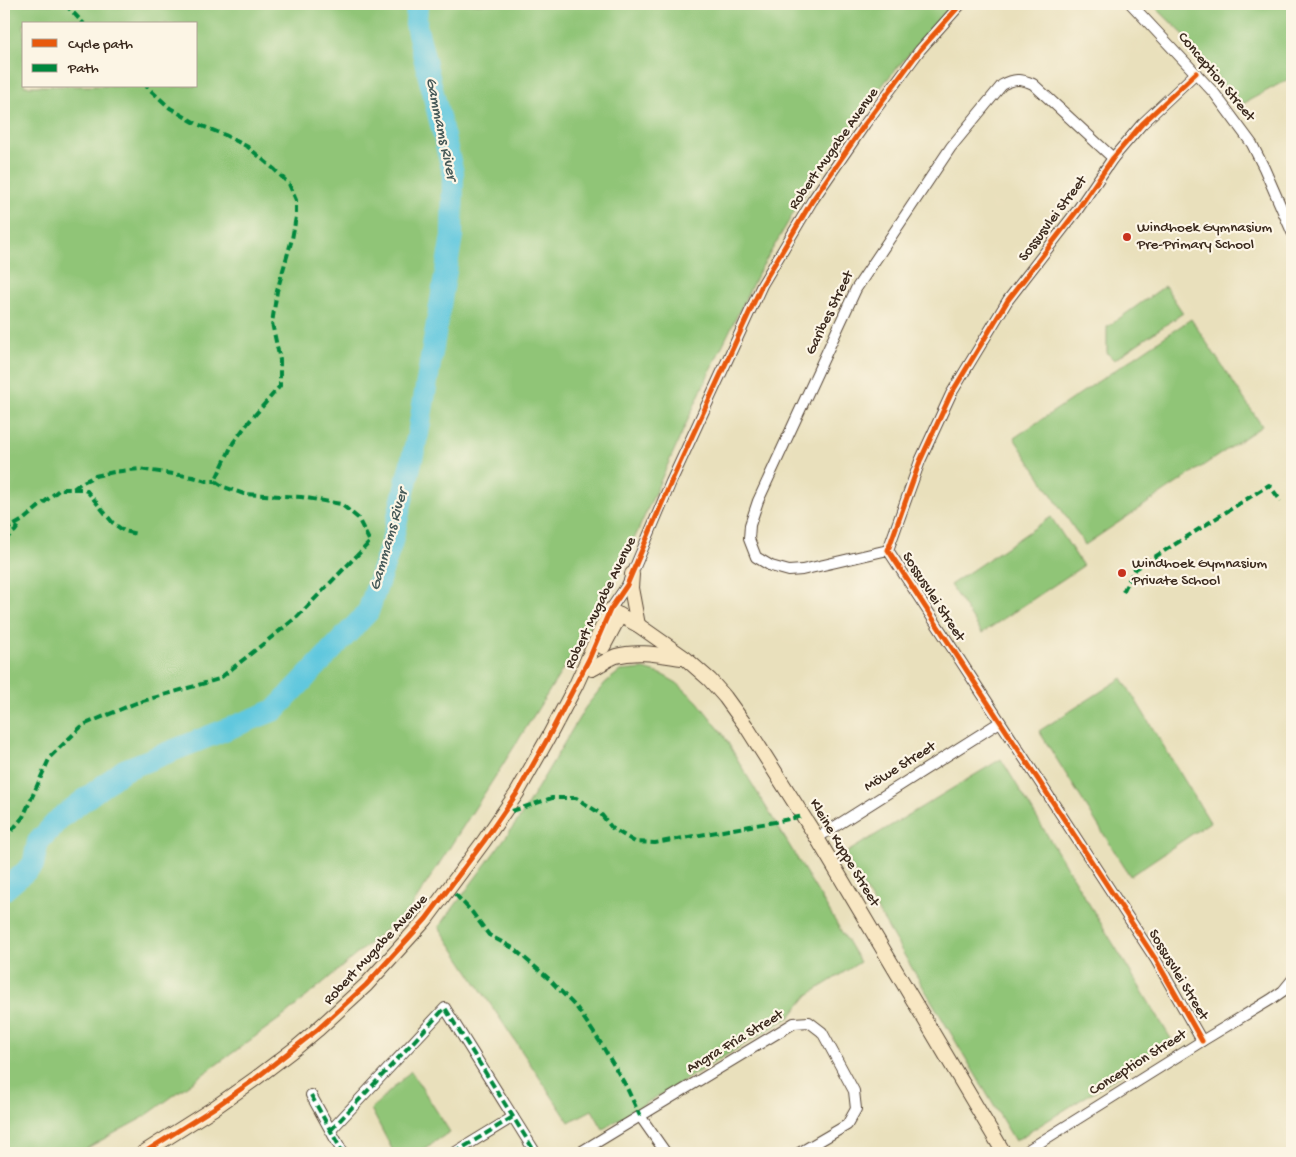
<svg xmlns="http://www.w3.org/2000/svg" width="1296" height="1157" viewBox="0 0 1296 1157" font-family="'Gochi Hand',sans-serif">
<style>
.green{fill:#90c577;stroke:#66784a;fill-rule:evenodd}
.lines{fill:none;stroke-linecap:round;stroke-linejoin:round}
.river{stroke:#61c8de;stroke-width:22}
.street-casing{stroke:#554536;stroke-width:12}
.secondary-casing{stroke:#554536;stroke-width:16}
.street{stroke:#fff;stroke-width:10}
.secondary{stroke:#f8e7c3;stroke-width:14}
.quiet{stroke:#00873e;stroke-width:4;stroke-dasharray:8 4;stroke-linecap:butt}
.cycleway-casing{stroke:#fcf5e5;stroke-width:8}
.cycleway{stroke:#e8590c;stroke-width:5}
.poi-dot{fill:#c8321e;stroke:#fcf5e5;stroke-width:2}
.labels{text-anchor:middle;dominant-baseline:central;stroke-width:4.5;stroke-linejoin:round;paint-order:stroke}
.street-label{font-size:15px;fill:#3b2a1e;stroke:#fcf5e5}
.poi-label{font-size:15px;fill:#3b2a1e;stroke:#fcf5e5;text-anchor:start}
.water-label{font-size:16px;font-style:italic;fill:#465958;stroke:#fcf5e5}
</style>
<rect width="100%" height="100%" fill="#fcf5e5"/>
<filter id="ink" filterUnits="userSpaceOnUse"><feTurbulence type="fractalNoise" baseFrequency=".02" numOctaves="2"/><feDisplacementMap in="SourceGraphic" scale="10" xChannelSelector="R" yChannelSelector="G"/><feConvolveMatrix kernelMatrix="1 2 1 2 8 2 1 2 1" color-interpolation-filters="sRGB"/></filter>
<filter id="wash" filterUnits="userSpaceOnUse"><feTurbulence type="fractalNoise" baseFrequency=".0096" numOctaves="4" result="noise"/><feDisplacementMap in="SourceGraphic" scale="20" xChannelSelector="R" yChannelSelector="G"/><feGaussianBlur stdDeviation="1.12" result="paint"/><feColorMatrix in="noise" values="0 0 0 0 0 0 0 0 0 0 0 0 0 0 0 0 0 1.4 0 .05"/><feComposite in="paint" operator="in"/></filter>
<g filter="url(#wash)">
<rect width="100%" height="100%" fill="#e9e0bc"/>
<!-- green -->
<g class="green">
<path d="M 4,4 L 952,4 L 885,82 L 807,190 L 756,277 L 709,373 L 618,575 L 584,639 L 563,669 L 502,766 L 410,909 L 285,1015 L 144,1117 L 78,1153 L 4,1153 ZM 24,24 L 196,24 L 196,86 L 24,86 Z"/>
<path d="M 1152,4 L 1292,4 L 1292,77 L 1239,106 L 1184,35 Z"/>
<path d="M 1165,286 L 1183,313 L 1114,360 L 1107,353 L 1107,327 Z"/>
<path d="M 1191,319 L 1262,426 L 1085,545 L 1014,438 Z"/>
<path d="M 1051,517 L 1083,566 L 982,633 L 950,585 Z"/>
<path d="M 644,669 L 661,674 L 677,683 L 697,701 L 723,734 L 743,769 L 860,962 L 808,995 L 790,1017 L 603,1129 L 592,1110 L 569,1122 L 439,927 L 519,819 L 585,708 L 605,683 L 620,671 Z"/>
<path d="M 1122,678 L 1210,822 L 1130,876 L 1039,731 Z"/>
<path d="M 1001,759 L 1173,1042 L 1015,1141 L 844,854 Z"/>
<path d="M 411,1071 L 450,1132 L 417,1153 L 394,1153 L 371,1109 Z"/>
</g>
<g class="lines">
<!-- river -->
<path class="river" d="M 4,890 L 33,865 L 38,842 L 60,818 L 124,770 L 275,710 L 368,612 L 391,545 L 418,434 L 452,236 L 453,173 L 416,25 L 417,4"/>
</g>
</g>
<g filter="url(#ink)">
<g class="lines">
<defs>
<g id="street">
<path d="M 1131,4 L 1215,94 L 1252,144 L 1264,168 L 1292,232"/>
<path d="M 1196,73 L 1142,124 L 1113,158 L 1076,212 L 1008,300 L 951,394 L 920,461 L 888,550 L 1156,960 L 1202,1041"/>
<path d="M 888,550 L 802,570 L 789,571 L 771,566 L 756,557 L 749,539 L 750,525 L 758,501 L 856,289 L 951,147 L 1002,85 C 1014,79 1020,78 1033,84 L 1113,158"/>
<path d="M 610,610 L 627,585 L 632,574 L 671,482 L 762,285 L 812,201 L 865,124 L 920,50 L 961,4"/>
<path d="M 817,838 L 1000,722"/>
<path d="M 311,1095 L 343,1153"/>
<path d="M 640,1116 L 666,1153"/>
<path d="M 331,1130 L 445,1008 L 535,1152"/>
<path d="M 454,1153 L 513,1117"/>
<path d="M 579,1153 L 794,1023 L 809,1022 L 822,1032 L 854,1091 L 856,1109 L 847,1125 L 799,1153"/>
<path d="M 1023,1153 L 1202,1041 L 1270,1000 L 1283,991 L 1292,980"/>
</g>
<g id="secondary">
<path d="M 632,574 L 631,588 L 638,625"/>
<path d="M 603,647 L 620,615"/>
<path d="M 592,669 C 600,665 608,659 616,656 C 638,650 660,655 682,658"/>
<path d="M 143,1153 L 214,1108 L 255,1079 L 297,1047 L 317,1030 L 366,985 L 426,919 L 484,841 L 517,793 L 548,738 L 576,685 L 610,610 L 638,625 L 685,658 L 710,680 L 725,697 L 746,726 L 817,838 L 1004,1153"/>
</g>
</defs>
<!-- street casing -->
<use href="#street" class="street-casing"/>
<!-- secondary casing -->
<use href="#secondary" class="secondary-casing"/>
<!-- street -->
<use href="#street" class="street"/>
<!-- secondary -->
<use href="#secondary" class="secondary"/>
<!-- quiet -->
<g class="quiet">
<path d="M 65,4 L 84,24"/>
<path d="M 73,489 L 81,489 L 87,491 L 113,523 L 124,531 L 137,534"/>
<path d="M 4,531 L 23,520 L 60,489 L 73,489 L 81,483 L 95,476 L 114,472 L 139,469 L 193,477 L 206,481 L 215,481"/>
<path d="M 4,540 L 15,531 L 20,524"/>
<path d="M 1123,592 L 1134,570 L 1269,485 L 1281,501"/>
<path d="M 512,811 L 552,798 L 576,798 L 601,814 L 612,828 L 635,842 L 655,843 L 756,825 L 775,822 L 803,816"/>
<path d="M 4,840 L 23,817 L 50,757 L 83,725 L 136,703 L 219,679 L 297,617 L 370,542 L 358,518 L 341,504 L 301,497 L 244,494 L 224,487 L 215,481 L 233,443 L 248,423 L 280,386 L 280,360 L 272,323 L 277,291 L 292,239 L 296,217 L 296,200 L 289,184 L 274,169 L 248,147 L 225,135 L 197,124 L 170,108 L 146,86"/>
<path d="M 455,894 L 472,912 L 489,935 L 513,948 L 548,978 L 577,1008 L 600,1042 L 626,1086 L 640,1116"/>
<path d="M 311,1095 L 343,1153"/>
<path d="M 331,1130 L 445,1008 L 535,1152"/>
<path d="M 454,1153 L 513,1117"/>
</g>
<defs>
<g id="cycleway">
<path d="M 1196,73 L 1142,124 L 1113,158 L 1076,212 L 1008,300 L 951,394 L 920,461 L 888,550 L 1156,960 L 1202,1041"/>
<path d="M 143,1153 L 214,1108 L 255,1079 L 317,1030 L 366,985 L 426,919 L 484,841 L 517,793 L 548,738 L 589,659 L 610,610 L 627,585 L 671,482 L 762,285 L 812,201 L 865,124 L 920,50 L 961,4"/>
</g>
</defs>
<!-- cycleway casing -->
<use href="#cycleway" class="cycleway-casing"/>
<!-- cycleway -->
<use href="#cycleway" class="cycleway"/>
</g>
</g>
<!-- markers -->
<g class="poi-dot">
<circle cx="1127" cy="237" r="5"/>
<circle cx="1122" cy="573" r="5"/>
</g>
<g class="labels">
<!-- street labels -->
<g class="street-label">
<text transform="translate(1216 77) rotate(50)">Conception Street</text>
<text transform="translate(834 149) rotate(-55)">Robert Mugabe Avenue</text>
<text transform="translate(1053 219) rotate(-53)">Sossusvlei Street</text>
<text transform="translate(830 313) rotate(-64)">Garibes Street</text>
<text transform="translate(933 597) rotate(57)">Sossusvlei Street</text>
<text transform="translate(601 603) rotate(-64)">Robert Mugabe Avenue</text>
<text transform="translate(900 767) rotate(-32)">Möwe Street</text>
<text transform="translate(844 853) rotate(59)">Kleine Kuppe Street</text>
<text transform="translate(376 950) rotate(-47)">Robert Mugabe Avenue</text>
<text transform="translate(1178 975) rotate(59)">Sossusvlei Street</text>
<text transform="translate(735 1042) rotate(-31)">Angra Fria Street</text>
<text transform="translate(1138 1063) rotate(-32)">Conception Street</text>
</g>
<!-- poi labels -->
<g class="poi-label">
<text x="1137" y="228">Windhoek Gymnasium<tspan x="1137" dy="17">Pre-Primary School</tspan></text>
<text x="1132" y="564">Windhoek Gymnasium<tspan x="1132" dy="17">Private School</tspan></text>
</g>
<!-- water labels -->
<g class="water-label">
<text transform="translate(440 129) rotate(78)">Gammams River</text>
<text transform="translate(390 540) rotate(-74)">Gammams River</text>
</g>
</g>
<!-- margin -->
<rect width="1296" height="1157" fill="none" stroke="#fcf5e5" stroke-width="20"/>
<!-- legend -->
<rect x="22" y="22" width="175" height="65" fill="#fcf5e5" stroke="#afa495"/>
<rect x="32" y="39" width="25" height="8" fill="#e8590c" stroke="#afa495"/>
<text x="68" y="48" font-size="15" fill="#3b2a1e">Cycle path</text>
<rect x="32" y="64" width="25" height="8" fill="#00873e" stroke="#afa495"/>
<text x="68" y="72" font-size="15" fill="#3b2a1e">Path</text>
</svg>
